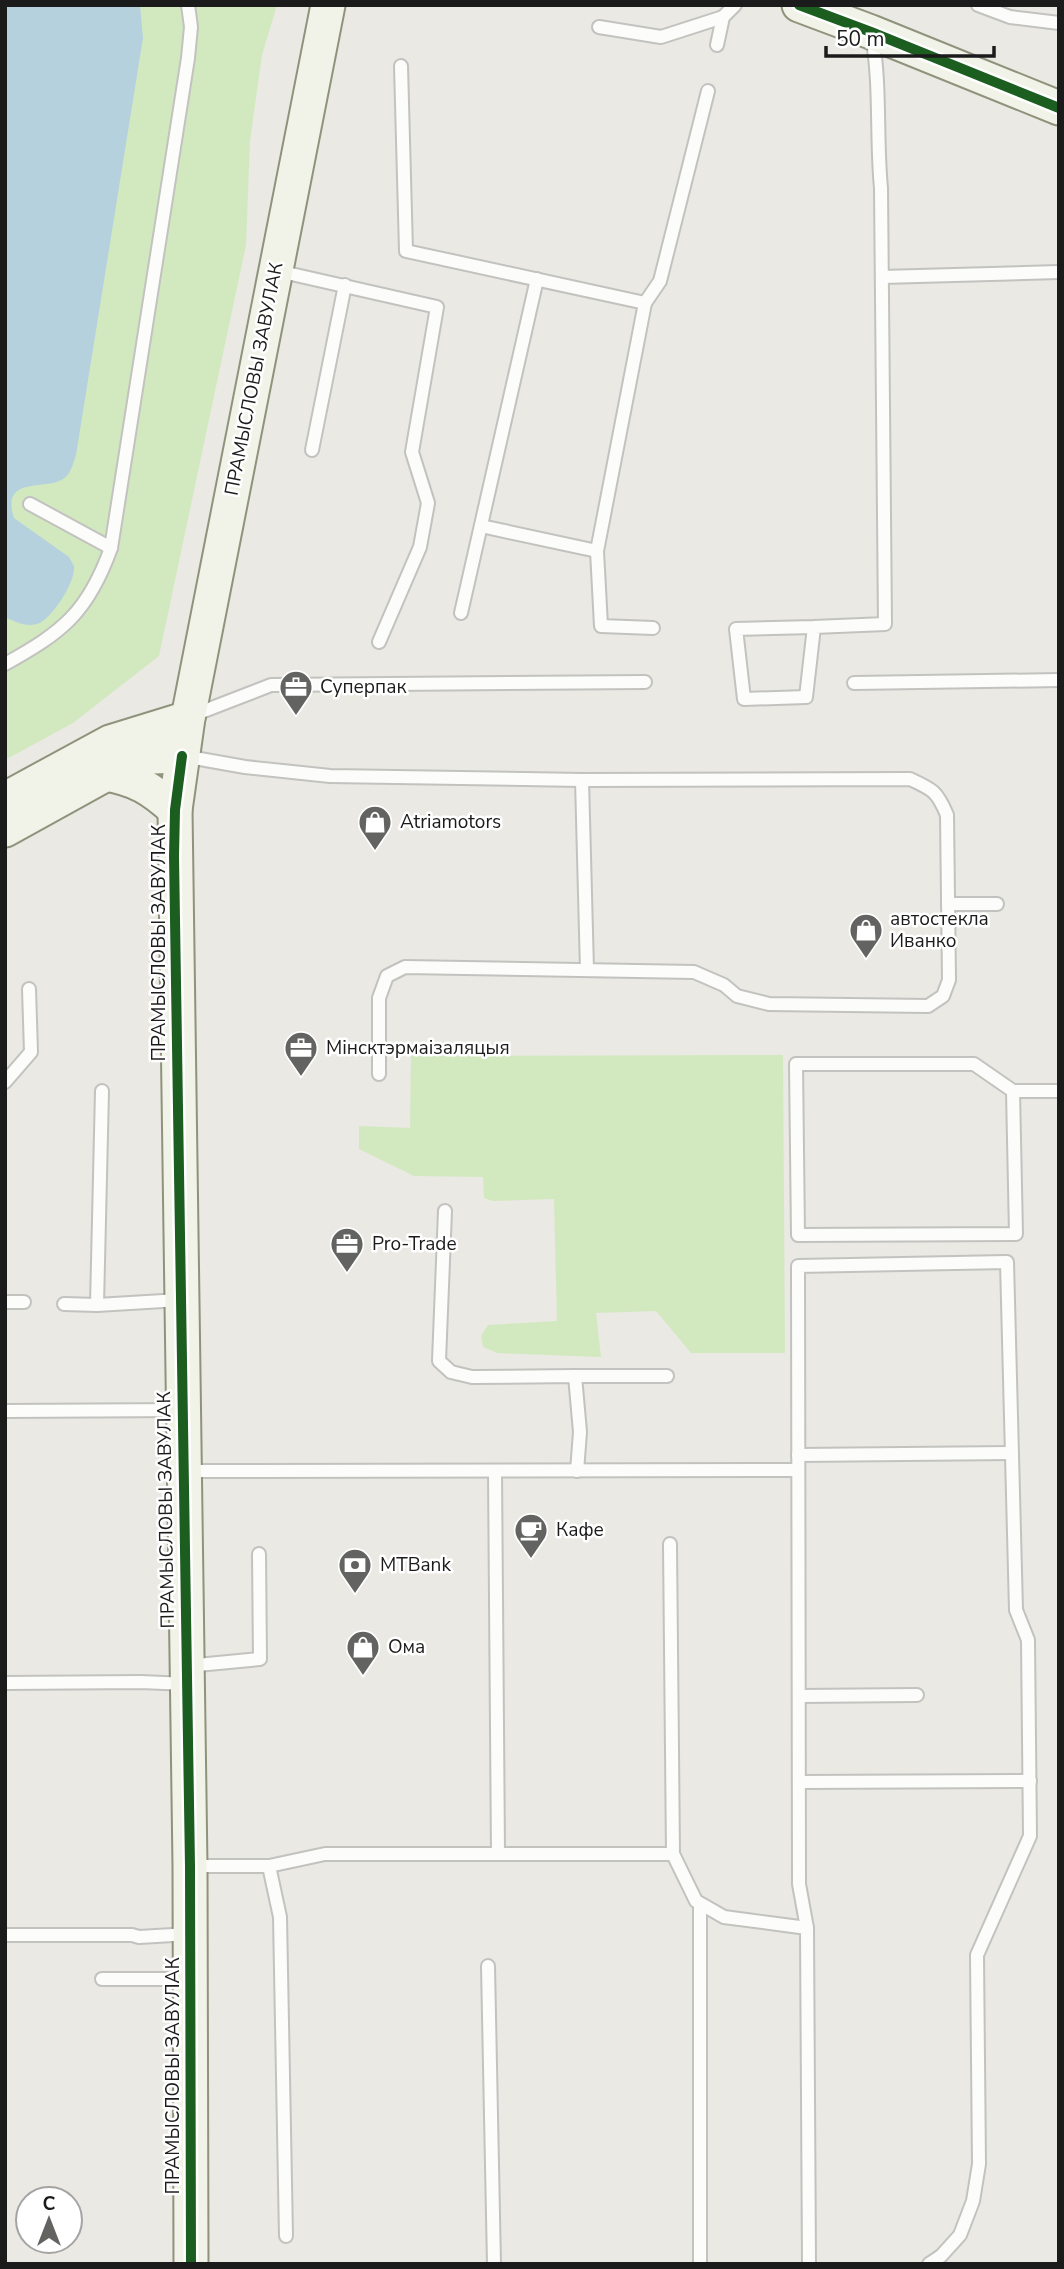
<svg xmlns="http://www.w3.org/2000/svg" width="1064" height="2269" viewBox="0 0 1064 2269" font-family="'Nunito Sans',sans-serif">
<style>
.grass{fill:#d2e9c0}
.water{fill:#b6d1de}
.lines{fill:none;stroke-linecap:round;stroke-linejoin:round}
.lane-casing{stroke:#c2c2bf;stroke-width:16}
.secondary-casing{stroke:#8f937c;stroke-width:37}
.lane{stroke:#fcfcfb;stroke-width:12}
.secondary{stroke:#f1f2e8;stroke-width:33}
.cycleway-casing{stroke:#fff;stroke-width:15}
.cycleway{stroke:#1b5e20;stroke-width:10}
.labels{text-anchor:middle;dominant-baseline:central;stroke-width:5;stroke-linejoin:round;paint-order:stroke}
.street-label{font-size:19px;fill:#1b1b1b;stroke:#fff}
.poi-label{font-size:19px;fill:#1b1b1b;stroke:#fff;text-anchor:start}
</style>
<rect width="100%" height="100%" fill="#eae9e3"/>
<!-- grass -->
<g class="grass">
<path d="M 5,5 L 277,5 L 262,55 L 250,141 L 246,245 L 159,656 L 73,723 L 5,760 Z"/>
<path d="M 783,1055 L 785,1353 L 691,1353 L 656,1311 L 596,1313 L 601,1357 L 497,1353 L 483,1347 L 481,1336 L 488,1325 L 557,1321 L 554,1199 L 493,1201 L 484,1198 L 483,1177 L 414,1176 L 359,1149 L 359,1126 L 410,1128 L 411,1056 Z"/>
</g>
<!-- water -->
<path class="water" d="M 5,5 L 140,5 L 143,38 L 76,455 C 73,464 71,474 63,479 C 46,491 0,475 14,518 L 69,557 C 70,558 73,565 74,566 C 76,582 51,620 37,624 C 25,627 16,622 5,617 Z"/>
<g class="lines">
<defs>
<g id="lane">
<path d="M 978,5 L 1010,17 L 1059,23"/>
<path d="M 599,27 L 661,37 L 723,17"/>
<path d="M 717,45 L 723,17 L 735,5"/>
<path d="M 401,66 L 406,251 L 645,303 L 660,281 L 708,91"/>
<path d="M 278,271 L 437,307 L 412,452 L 428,503 L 420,547 L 379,642"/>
<path d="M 882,277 L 1059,272"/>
<path d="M 312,450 L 345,285"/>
<path d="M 30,504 L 111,548"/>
<path d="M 481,526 L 597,551 L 645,303"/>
<path d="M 597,551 L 601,626 L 653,628"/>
<path d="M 461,613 L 537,279"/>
<path d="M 814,627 L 736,629 L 744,699 L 806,697 L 814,627 L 885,624 L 881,188 C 876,137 881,85 872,36"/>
<path d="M 5,664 C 63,632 88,612 111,548 L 188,58 L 191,27 L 188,5"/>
<path d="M 854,683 L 1059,680"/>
<path d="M 191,716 L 271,685 L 645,682"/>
<path d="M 183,756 L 245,767 L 330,776 L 582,780 L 910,779 C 932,789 937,791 947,815 L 949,980 L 943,996 L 928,1006 L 769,1004 L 737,996 L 724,985 L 694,972 L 405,967 L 387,976 L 379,998 L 379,1074"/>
<path d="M 582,780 L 587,970"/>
<path d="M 948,904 L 997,904"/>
<path d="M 5,1082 L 31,1052 L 29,989"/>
<path d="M 102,1091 L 97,1305 L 180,1300"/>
<path d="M 1013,1091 L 1016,1234 L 798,1235 L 796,1064 L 974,1064 L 1013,1091 L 1059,1091"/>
<path d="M 445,1211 L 439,1361 L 451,1372 L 472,1377 L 575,1376 L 580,1432 L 577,1471"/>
<path d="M 5,1302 L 24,1302"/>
<path d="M 64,1304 L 97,1305"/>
<path d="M 575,1376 L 667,1376"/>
<path d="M 5,1411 L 181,1410"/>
<path d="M 798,1455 L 1012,1453"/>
<path d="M 184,1471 L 798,1470"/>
<path d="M 670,1544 L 673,1854 L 696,1901 L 724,1917 L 807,1928 L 809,2264"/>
<path d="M 187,1666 L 260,1659 L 259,1554"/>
<path d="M 5,1683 L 141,1682 L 187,1684"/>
<path d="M 799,1696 L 917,1695"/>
<path d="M 799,1782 L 1030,1781"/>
<path d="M 498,1854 L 673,1854"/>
<path d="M 193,1866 L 269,1866 L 325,1854 L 498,1854 L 495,1471"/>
<path d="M 269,1866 L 280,1917 L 286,2236"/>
<path d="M 700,1904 L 700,2264"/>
<path d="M 807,1928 L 799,1884 L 798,1266 L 1007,1262 L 1016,1610 L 1028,1640 L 1030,1836 L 977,1955 L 979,2164 L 973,2201 L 960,2235 L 941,2256 L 929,2264"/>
<path d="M 5,1935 L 132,1935 L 139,1937 L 190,1934"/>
<path d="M 488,1966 L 494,2264"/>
<path d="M 102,1979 L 190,1979"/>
</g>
<g id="secondary">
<path d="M 799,5 L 871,32 L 1059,108"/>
<path d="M 105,774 C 136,779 152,789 175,810"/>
<path d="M 5,799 L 110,742 L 188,718"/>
<path d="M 5,830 L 128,762 L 153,757 L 182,756"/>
<path d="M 191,2264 L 190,1866 L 175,810 L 188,718 L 328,5"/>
</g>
</defs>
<!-- lane casing -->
<use href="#lane" class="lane-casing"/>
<!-- secondary casing -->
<use href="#secondary" class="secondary-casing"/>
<!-- lane -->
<use href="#lane" class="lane"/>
<!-- secondary -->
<use href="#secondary" class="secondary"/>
<defs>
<g id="cycleway">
<path d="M 799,5 L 871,32 L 1059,108"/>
<path d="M 182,756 L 175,810 L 174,856 L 190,1866 L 191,2264"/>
</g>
</defs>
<!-- cycleway casing -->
<use href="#cycleway" class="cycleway-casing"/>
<!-- cycleway -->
<use href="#cycleway" class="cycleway"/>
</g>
<!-- icons -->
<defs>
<symbol id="office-pin" viewBox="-11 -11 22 30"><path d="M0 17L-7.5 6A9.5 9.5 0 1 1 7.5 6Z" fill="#636361" stroke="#fff"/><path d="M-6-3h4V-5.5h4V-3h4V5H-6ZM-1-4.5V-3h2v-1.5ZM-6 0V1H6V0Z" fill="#fff"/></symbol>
<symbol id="shop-pin" viewBox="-11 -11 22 30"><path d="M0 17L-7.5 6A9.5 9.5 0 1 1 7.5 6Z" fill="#636361" stroke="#fff"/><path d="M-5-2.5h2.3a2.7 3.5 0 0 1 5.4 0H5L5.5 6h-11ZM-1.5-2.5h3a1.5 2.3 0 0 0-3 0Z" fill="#fff"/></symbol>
<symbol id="cafe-pin" viewBox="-11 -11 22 30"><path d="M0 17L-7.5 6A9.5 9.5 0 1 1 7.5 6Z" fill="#636361" stroke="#fff"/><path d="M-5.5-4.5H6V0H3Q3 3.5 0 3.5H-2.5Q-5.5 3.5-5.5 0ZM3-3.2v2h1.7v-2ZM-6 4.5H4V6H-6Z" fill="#fff"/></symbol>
<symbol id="bank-pin" viewBox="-11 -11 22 30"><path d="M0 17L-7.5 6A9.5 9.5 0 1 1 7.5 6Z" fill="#636361" stroke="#fff"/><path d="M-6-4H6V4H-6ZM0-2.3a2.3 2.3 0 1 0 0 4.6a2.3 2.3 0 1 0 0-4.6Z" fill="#fff"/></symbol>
</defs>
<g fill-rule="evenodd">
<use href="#office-pin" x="277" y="668" width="38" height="52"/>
<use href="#shop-pin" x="356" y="803" width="38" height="52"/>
<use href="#shop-pin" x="847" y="911" width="38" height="52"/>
<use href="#office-pin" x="282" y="1029" width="38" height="52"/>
<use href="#office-pin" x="328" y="1225" width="38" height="52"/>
<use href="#cafe-pin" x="512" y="1511" width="38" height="52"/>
<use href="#bank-pin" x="336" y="1546" width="38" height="52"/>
<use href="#shop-pin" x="344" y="1628" width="38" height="52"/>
</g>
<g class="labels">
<!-- street labels -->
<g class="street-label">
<text transform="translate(254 379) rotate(-79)">ПРАМЫСЛОВЫ ЗАВУЛАК</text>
<text transform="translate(159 943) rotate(-90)">ПРАМЫСЛОВЫ ЗАВУЛАК</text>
<text transform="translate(166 1510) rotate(-91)">ПРАМЫСЛОВЫ ЗАВУЛАК</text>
<text transform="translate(173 2076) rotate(-90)">ПРАМЫСЛОВЫ ЗАВУЛАК</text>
</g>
<!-- poi labels -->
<g class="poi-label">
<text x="320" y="687">Суперпак</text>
<text x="400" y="822">Atriamotors</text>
<text x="890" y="919">автостекла<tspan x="890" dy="22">Иванко</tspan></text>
<text x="326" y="1048">Мінсктэрмаізаляцыя</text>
<text x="372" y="1244">Pro-Trade</text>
<text x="556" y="1530">Кафе</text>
<text x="380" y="1565">MTBank</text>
<text x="388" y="1647">Ома</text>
</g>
</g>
<!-- border -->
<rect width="1064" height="2269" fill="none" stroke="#1b1b1b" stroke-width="14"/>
<!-- north arrow -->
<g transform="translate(49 2220)"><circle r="33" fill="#ffffff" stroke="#a4a4a4" stroke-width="2"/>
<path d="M0-5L12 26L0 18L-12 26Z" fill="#636361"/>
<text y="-10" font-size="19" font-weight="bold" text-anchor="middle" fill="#1b1b1b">С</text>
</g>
<!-- scale -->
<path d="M826 46v10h168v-10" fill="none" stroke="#1b1b1b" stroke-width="3.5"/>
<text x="836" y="46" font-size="21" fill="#1b1b1b" stroke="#ffffff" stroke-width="5" paint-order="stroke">50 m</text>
</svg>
